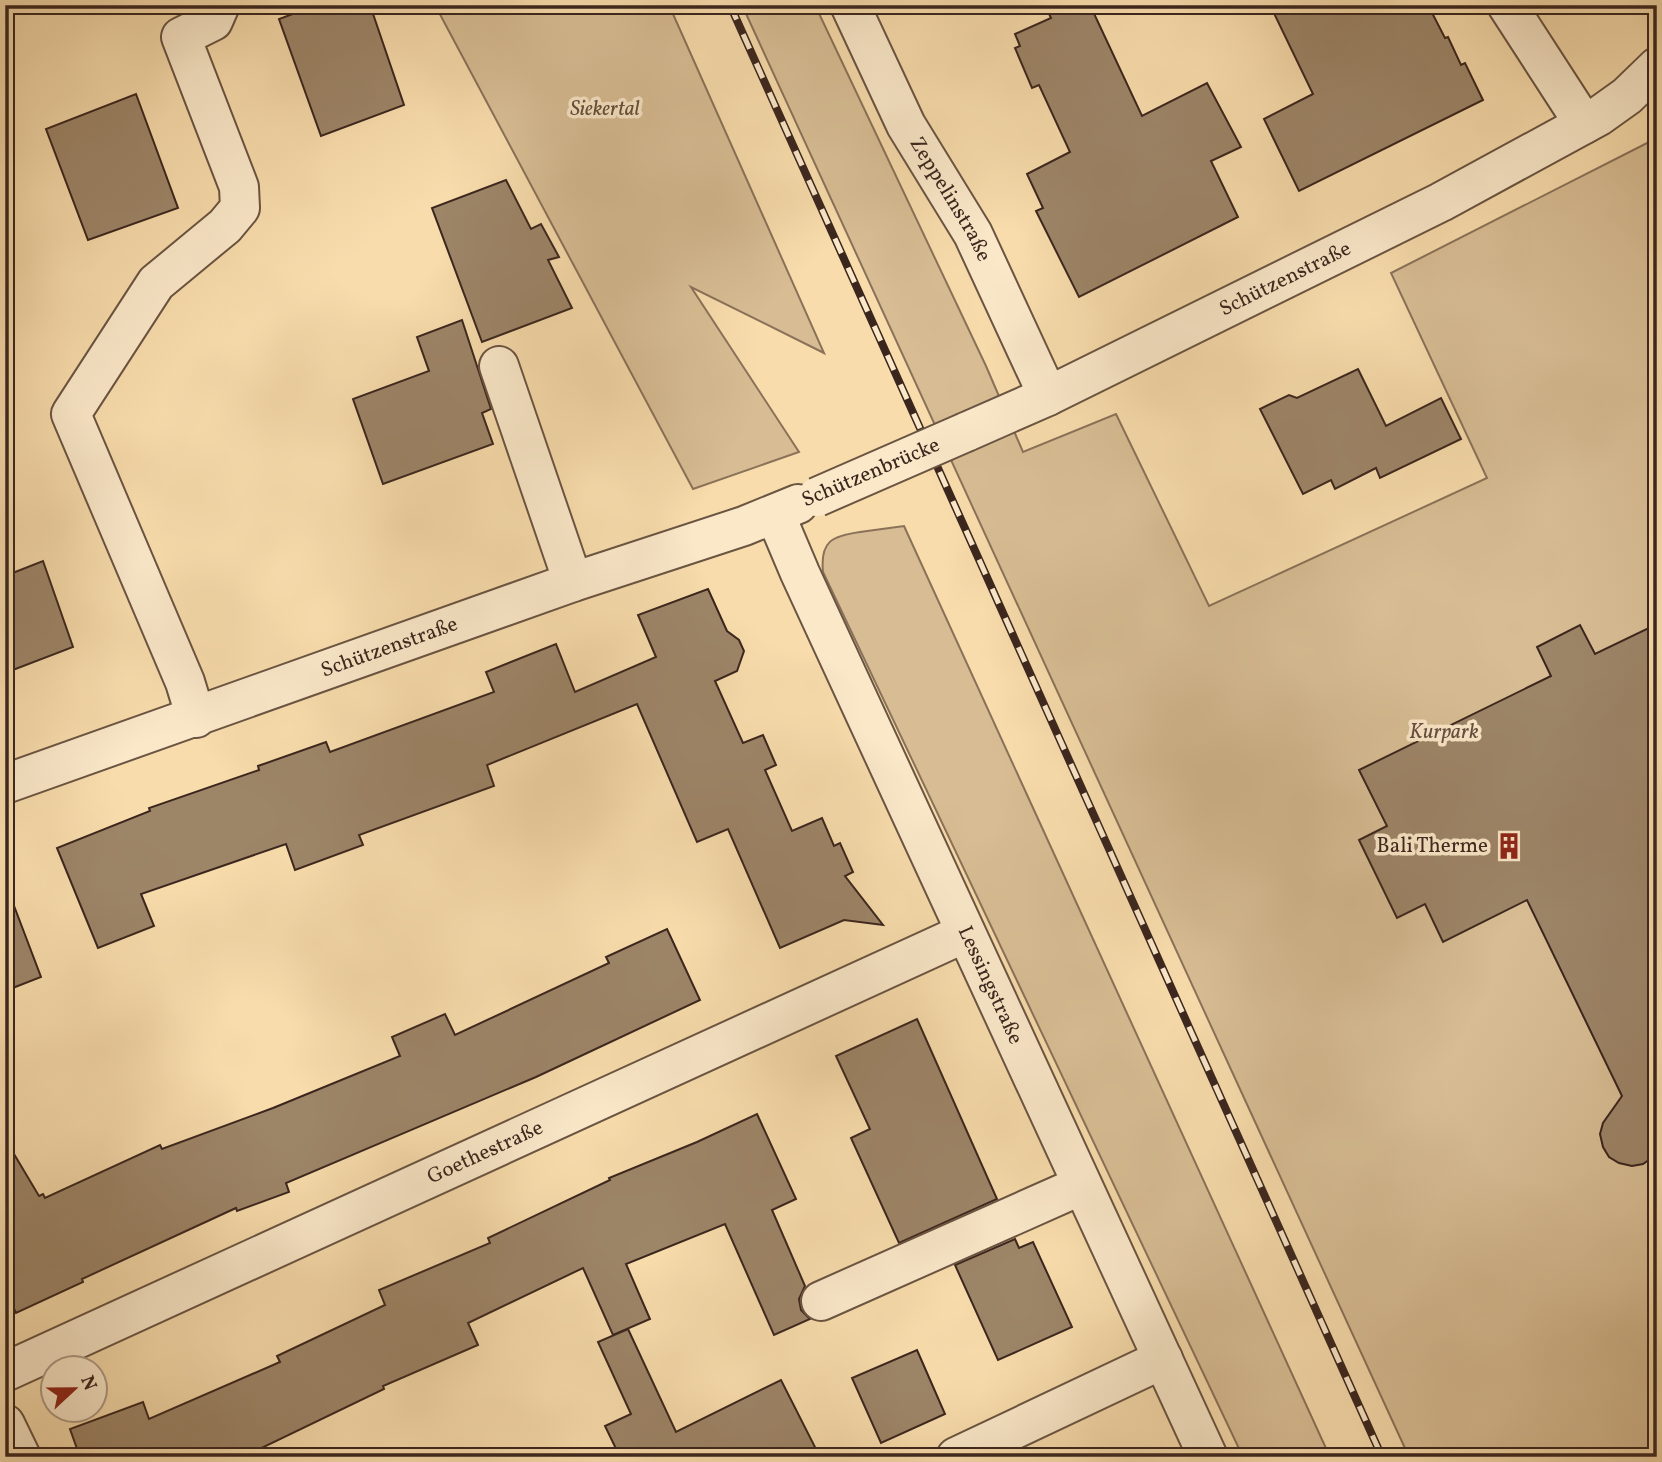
<svg xmlns="http://www.w3.org/2000/svg" width="1662" height="1462" viewBox="0 0 1662 1462" font-family="Vollkorn,serif">
<style>
.green{fill:#d8bd94;stroke:#8a7259;stroke-width:2}
.building{fill:#9d8568;stroke:#3b261e;stroke-width:2}
.lines{fill:none;stroke-linecap:round;stroke-linejoin:round}
.minor-casing{stroke:#6a5442;stroke-width:42}
.minor{stroke:#fae8c9;stroke-width:38}
.rail-casing{stroke:#3b261e;stroke-width:8}
.rail{stroke:#fae8c9;stroke-width:5;stroke-dasharray:16;stroke-linecap:butt}
.minor-bridge-casing{stroke:#6a5442;stroke-width:42;stroke-linecap:butt}
.minor-bridge{stroke:#fae8c9;stroke-width:38}
.labels{text-anchor:middle;dominant-baseline:central;stroke-width:7;stroke-linejoin:round;paint-order:stroke}
.park-label{font-size:21px;font-style:italic;fill:#624c3c;stroke:#fae8c9}
.street-label{font-size:21px;fill:#3b261e;stroke:#fae8c9}
.poi-label{font-size:21px;fill:#3b261e;stroke:#fae8c9;text-anchor:end}
</style>
<rect width="100%" height="100%" fill="#f8dcac"/>
<filter id="stains"><feTurbulence type="fractalNoise" baseFrequency=".00286" numOctaves="4"/><feColorMatrix values="0 0 0 0 .2 0 0 0 0 .09 0 0 0 0 .02 0 0 0 .5 -.17"/></filter>
<radialGradient id="worn" r=".72"><stop offset=".6" stop-color="#630" stop-opacity="0"/><stop offset="1" stop-color="#630" stop-opacity=".3"/></radialGradient>
<!-- green -->
<g class="green">
<path d="M 435,5 L 669,5 L 824,353 L 691,287 L 799,452 L 693,489 Z"/>
<path d="M 742,5 L 815,5 L 986,366 L 1023,452 L 1116,414 L 1209,606 L 1487,478 L 1391,273 L 1657,138 L 1657,1457 L 1409,1457 Z"/>
<path d="M 904,526 L 1330,1457 L 1243,1457 L 823,572 C 820,541 832,536 860,532 C 875,530 889,528 904,526 Z"/>
</g>
<!-- building -->
<g class="building">
<path d="M 317,5 L 370,5 L 404,105 L 321,136 L 279,19 Z"/>
<path d="M 1045,5 L 1090,5 L 1142,116 L 1207,83 L 1241,147 L 1211,161 L 1238,217 L 1079,297 L 1036,211 L 1043,208 L 1027,174 L 1070,152 L 1039,85 L 1032,88 L 1015,48 L 1020,46 L 1015,34 L 1051,18 Z"/>
<path d="M 1270,5 L 1428,5 L 1445,38 L 1448,37 L 1461,65 L 1465,63 L 1483,100 L 1299,191 L 1264,119 L 1313,94 Z"/>
<path d="M 136,94 L 178,208 L 88,240 L 46,129 Z"/>
<path d="M 506,180 L 531,229 L 541,224 L 559,257 L 548,260 L 572,308 L 482,342 L 432,208 Z"/>
<path d="M 462,320 L 491,409 L 482,413 L 493,444 L 383,484 L 353,399 L 429,371 L 417,337 Z"/>
<path d="M 1358,369 L 1386,426 L 1441,398 L 1461,439 L 1380,478 L 1376,468 L 1335,489 L 1331,480 L 1303,494 L 1260,409 L 1289,395 L 1297,398 Z"/>
<path d="M 43,561 L 73,647 L 5,673 L 5,576 Z"/>
<path d="M 708,589 L 727,631 L 739,640 L 744,651 L 737,671 L 715,681 L 743,743 L 763,735 L 776,765 L 765,770 L 792,831 L 822,818 L 834,846 L 840,843 L 853,872 L 845,876 L 883,925 L 844,920 L 780,948 L 728,829 L 697,842 L 637,704 L 487,765 L 494,786 L 359,835 L 363,845 L 295,870 L 286,844 L 141,894 L 154,926 L 98,948 L 57,848 L 150,811 L 149,808 L 259,770 L 258,766 L 326,742 L 330,752 L 494,692 L 486,672 L 556,644 L 575,692 L 656,657 L 638,615 Z"/>
<path d="M 1657,624 L 1657,1154 L 1643,1164 L 1632,1166 L 1619,1163 L 1609,1157 L 1603,1147 L 1600,1134 L 1603,1123 L 1622,1096 L 1527,900 L 1443,942 L 1425,904 L 1397,918 L 1359,840 L 1387,826 L 1359,770 L 1551,676 L 1537,647 L 1580,625 L 1595,654 Z"/>
<path d="M 8,890 L 41,977 L 5,991 L 5,891 Z"/>
<path d="M 667,929 L 700,1000 L 536,1077 L 286,1183 L 289,1192 L 237,1211 L 236,1208 L 82,1279 L 83,1282 L 16,1313 L 5,1290 L 5,1139 L 39,1196 L 43,1194 L 45,1198 L 160,1145 L 162,1149 L 273,1108 L 400,1056 L 392,1037 L 445,1014 L 455,1035 L 609,963 L 606,957 Z"/>
<path d="M 917,1019 L 997,1199 L 899,1243 L 851,1138 L 870,1129 L 836,1056 Z"/>
<path d="M 757,1114 L 796,1199 L 772,1210 L 805,1286 L 799,1299 L 801,1310 L 810,1319 L 774,1335 L 725,1224 L 626,1264 L 650,1319 L 613,1335 L 583,1268 L 468,1323 L 478,1345 L 383,1386 L 384,1389 L 243,1457 L 80,1457 L 70,1429 L 143,1402 L 149,1419 L 280,1362 L 277,1356 L 385,1305 L 379,1290 L 490,1243 L 488,1238 L 610,1180 L 609,1178 L 697,1142 Z"/>
<path d="M 1015,1239 L 1019,1248 L 1033,1242 L 1072,1327 L 998,1360 L 955,1265 Z"/>
<path d="M 628,1329 L 676,1432 L 781,1380 L 820,1457 L 620,1457 L 605,1426 L 631,1414 L 598,1342 Z"/>
<path d="M 917,1350 L 945,1414 L 881,1443 L 852,1378 Z"/>
</g>
<g class="lines">
<defs>
<g id="minor">
<path id="s1" d="M 850,5 L 906,125 L 973,234 L 1048,396"/>
<path d="M 1507,5 L 1584,124"/>
<path d="M 499,366 L 573,582"/>
<path id="s2" d="M 966,432 L 1048,396 L 1441,202 L 1599,116 L 1627,96 L 1657,67"/>
<path id="s3" d="M 775,514 L 800,573 L 1208,1457"/>
<path d="M 196,718 L 185,682 L 71,414 L 156,283 L 225,226 L 240,208 L 239,187 L 181,37 L 213,21 L 220,5"/>
<path id="s4" d="M 5,784 L 573,582 L 744,526 L 798,504"/>
<path d="M 821,1301 L 1082,1185"/>
<path id="s5" d="M 5,1372 L 965,933"/>
<path d="M 5,1424 L 21,1457"/>
<path d="M 956,1457 L 1163,1359"/>
</g>
</defs>
<!-- minor casing -->
<use href="#minor" class="minor-casing"/>
<!-- minor -->
<use href="#minor" class="minor"/>
<defs>
<path id="rail" d="M 730,5 L 1382,1457"/>
</defs>
<!-- rail casing -->
<use href="#rail" class="rail-casing"/>
<!-- rail -->
<use href="#rail" class="rail"/>
<defs>
<path id="minor-bridge" d="M 817,497 L 966,432"/>
</defs>
<!-- minor-bridge casing -->
<use href="#minor-bridge" class="minor-bridge-casing"/>
<!-- minor-bridge -->
<use href="#minor-bridge" class="minor-bridge"/>
</g>
<!-- icons -->
<defs>
<symbol id="building-bare" viewBox="-9 -9 18 18"><path d="M-4-6H4V6H1V3H-1V6H-4ZM-2.5-4.3h1.7v1.8h-1.7ZM.8-4.3h1.7v1.8H.8ZM-2.5-1h1.7V.8h-1.7ZM.8-1h1.7V.8H.8Z" fill="#8f2418" stroke="#fae8c9" stroke-width="2.5" paint-order="stroke"/></symbol>
</defs>
<g fill-rule="evenodd">
<use href="#building-bare" x="1490" y="827" width="38" height="38"/>
</g>
<g class="labels">
<!-- park labels -->
<g class="park-label">
<text x="605" y="109">Siekertal</text>
<text x="1444" y="732">Kurpark</text>
</g>
<!-- street labels -->
<g class="street-label">
<text stroke="none"><textPath href="#s1" startOffset="219">Zeppelinstraße</textPath></text>
<text stroke="none"><textPath href="#s2" startOffset="354">Schützenstraße</textPath></text>
<text transform="translate(871 473) rotate(-23)">Schützenbrücke</text>
<text stroke="none"><textPath href="#s4" startOffset="408">Schützenstraße</textPath></text>
<text stroke="none"><textPath href="#s3" startOffset="518">Lessingstraße</textPath></text>
<text stroke="none"><textPath href="#s5" startOffset="528">Goethestraße</textPath></text>
</g>
<!-- poi labels -->
<g class="poi-label">
<text x="1488" y="846">Bali Therme</text>
</g>
</g>
<!-- margin -->
<rect width="1662" height="1462" fill="none" stroke="#f8dcac" stroke-width="28"/>
<rect x="7" y="7" width="1648" height="1448" fill="none" stroke="#3b261e" stroke-width="3.5"/>
<rect x="14" y="14" width="1634" height="1434" fill="none" stroke="#3b261e" stroke-width="2"/>
<!-- north arrow -->
<g transform="translate(74 1389) rotate(68)"><circle r="33" fill="#fae8c9" stroke="#ae9a85" stroke-width="2"/>
<path d="M0-5L12 26L0 18L-12 26Z" fill="#8f2418"/>
<text y="-10" font-size="19" font-weight="bold" text-anchor="middle" fill="#3b261e">N</text>
</g>
<rect width="100%" height="100%" filter="url(#stains)"/>
<rect width="100%" height="100%" fill="url(#worn)"/>
</svg>
